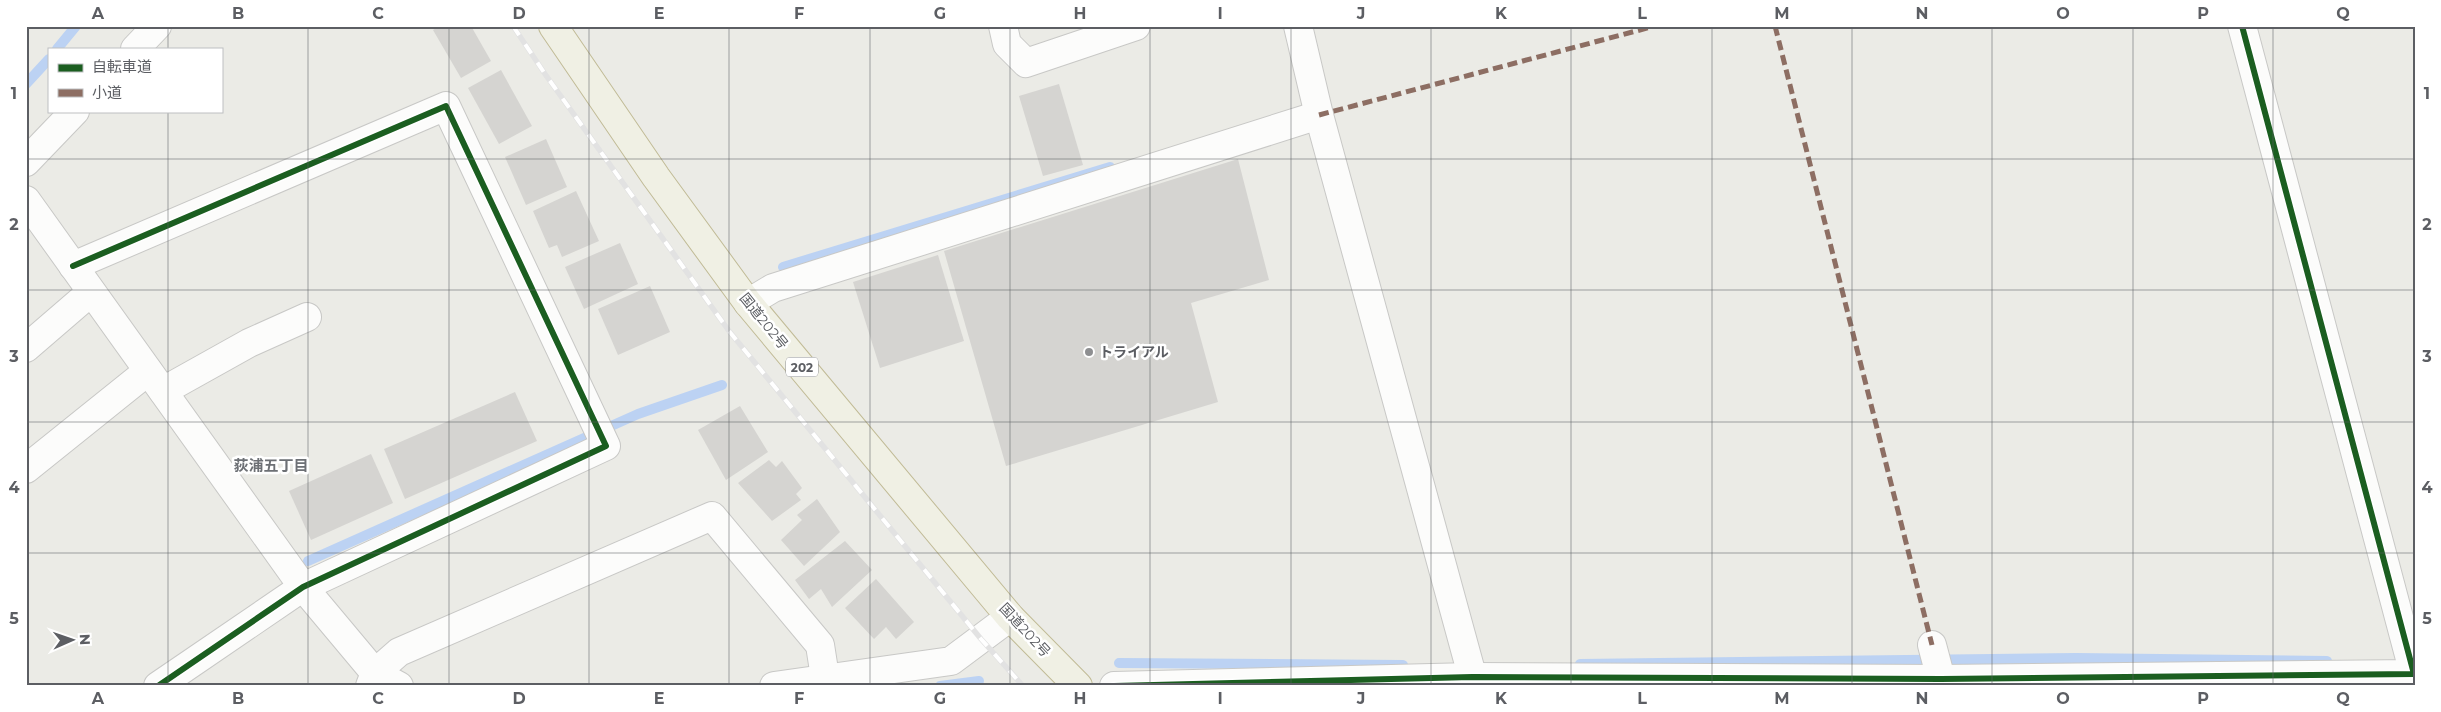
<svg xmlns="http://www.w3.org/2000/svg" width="2441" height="712" viewBox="0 0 2441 712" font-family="Montserrat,'Noto Sans JP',sans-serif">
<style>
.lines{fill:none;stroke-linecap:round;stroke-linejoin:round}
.stream{stroke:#bcd2f3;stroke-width:10}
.building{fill:#d5d4d1}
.minor-casing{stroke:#c8c8c6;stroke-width:30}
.trunk-casing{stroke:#c1bb96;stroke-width:30}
.minor{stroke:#fcfcfb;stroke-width:28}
.trunk{stroke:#f0f0e4;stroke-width:28}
.rail-casing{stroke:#e2e2e2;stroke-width:5.5}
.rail{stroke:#fff;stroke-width:4;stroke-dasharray:11;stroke-linecap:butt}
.quiet{stroke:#8d6e63;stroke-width:5;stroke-dasharray:10 5;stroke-linecap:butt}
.cycleway-casing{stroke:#fff;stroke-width:9}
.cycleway{stroke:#1b5e20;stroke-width:6}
.grid{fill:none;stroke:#5c5e63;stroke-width:1;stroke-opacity:0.55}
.poi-dot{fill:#8e8f91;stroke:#fff;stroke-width:2}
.labels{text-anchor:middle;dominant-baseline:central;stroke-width:5;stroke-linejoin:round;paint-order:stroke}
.shield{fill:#fff;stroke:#8d8e92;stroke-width:1}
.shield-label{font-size:12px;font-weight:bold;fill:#5c5e63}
.street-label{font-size:14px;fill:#5c5e63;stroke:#fff}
.poi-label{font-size:14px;font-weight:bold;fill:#5c5e63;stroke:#fff;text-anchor:start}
.neighbourhood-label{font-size:15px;font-weight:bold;fill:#6d7075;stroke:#fff}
.neatline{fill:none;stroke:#5c5e63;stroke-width:2}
.grid-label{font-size:16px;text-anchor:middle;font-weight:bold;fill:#5c5e63}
</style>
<rect width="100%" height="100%" fill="#ebebe6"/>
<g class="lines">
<!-- stream -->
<g class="stream">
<path d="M 57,49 L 76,26"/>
<path d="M 26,84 L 49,59"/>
<path d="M 783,267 L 1110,167"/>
<path d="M 308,561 L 638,414 L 722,385"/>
<path d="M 1119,663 L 1403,665"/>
<path d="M 1580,664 L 2076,658 L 2327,661"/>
<path d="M 940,686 L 979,681"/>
</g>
</g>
<!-- building -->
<g class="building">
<path d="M 440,26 L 471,26 L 491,61 L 461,78 L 433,30 Z"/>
<path d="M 501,70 L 532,126 L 499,144 L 468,88 Z"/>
<path d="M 1059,84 L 1083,165 L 1043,176 L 1019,96 Z"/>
<path d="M 546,139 L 567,187 L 526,205 L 505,157 Z"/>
<path d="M 1238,159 L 1269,280 L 1191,303 L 1218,402 L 1006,466 L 944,251 Z"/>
<path d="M 576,191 L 599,241 L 562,257 L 557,245 L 549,248 L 533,211 Z"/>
<path d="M 620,243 L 638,284 L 584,309 L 565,267 Z"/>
<path d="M 938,255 L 964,341 L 880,368 L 853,282 Z"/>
<path d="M 650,286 L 670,332 L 618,355 L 598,309 Z"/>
<path d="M 515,392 L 537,441 L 405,499 L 384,449 Z"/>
<path d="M 740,406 L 768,452 L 726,480 L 698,430 Z"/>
<path d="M 371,454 L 393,503 L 311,540 L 289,491 Z"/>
<path d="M 769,460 L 776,467 L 782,461 L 802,488 L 796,494 L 801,500 L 772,521 L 738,483 Z"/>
<path d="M 817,499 L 840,532 L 804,566 L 781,540 L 802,520 L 797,515 Z"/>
<path d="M 845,541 L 872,570 L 832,607 L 821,589 L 809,599 L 795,580 Z"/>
<path d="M 876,579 L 914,622 L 896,639 L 886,627 L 874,639 L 845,608 Z"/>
</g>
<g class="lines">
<defs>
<g id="minor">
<path d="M 1003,26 L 1007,44 L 1026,63 L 1136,26"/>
<path d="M 1298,26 L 1319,115"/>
<path d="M 135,49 L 157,26"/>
<path d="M 26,162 L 75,111"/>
<path d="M 26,200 L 303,587 L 375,673 L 399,686"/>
<path d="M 73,266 L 446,106 L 606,446 L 303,587 L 158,686"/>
<path d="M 748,303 L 773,288 L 1319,115 L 1475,686"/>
<path d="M 26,348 L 91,292"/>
<path d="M 163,391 L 249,343 L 307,317"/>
<path d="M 26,469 L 148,371"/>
<path d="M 1932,645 L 1941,679"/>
<path d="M 370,686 L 375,673 L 399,652 L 712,516 L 820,645 L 825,677"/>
<path d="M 774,686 L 951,661 L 1010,617"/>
<path d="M 1114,686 L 1472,677 L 1941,679 L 2414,674 L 2242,26"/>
</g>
<path id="trunk" d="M 553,26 L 656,177 L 748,303 L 1010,617 L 1078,686"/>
</defs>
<!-- minor casing -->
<use href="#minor" class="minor-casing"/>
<!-- trunk casing -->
<use href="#trunk" class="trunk-casing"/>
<!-- minor -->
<use href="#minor" class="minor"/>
<!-- trunk -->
<use href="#trunk" class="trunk"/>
<defs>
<path id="rail" d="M 513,26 L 545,74 L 729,331 L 981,639 L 1023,686"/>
</defs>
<!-- rail casing -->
<use href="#rail" class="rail-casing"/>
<!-- rail -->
<use href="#rail" class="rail"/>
<!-- quiet -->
<g class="quiet">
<path d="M 1775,26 L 1932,645"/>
<path d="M 1319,115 L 1655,26"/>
</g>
<defs>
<g id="cycleway">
<path d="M 73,266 L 446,106 L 606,446 L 303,587 L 158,686"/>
<path d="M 1114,686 L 1472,677 L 1941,679 L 2414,674 L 2242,26"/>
</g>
</defs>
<!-- cycleway casing -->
<use href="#cycleway" class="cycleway-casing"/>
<!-- cycleway -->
<use href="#cycleway" class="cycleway"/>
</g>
<!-- grid -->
<path class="grid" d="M 168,26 L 168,49M 308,26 L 308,686M 449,26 L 449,686M 589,26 L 589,686M 729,26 L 729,686M 870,26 L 870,686M 1010,26 L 1010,686M 1150,26 L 1150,686M 1291,26 L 1291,686M 1431,26 L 1431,686M 1571,26 L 1571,686M 1712,26 L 1712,686M 1852,26 L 1852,686M 1992,26 L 1992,686M 2133,26 L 2133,686M 2273,26 L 2273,686M 168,111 L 168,686M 26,159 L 2415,159M 26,290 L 2415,290M 26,422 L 2415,422M 26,553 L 2415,553"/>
<!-- markers -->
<circle class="poi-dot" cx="1089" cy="352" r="5"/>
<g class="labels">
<!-- shield labels -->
<rect class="shield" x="786" y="357.5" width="32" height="19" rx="4"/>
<g class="shield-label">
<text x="802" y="367">202</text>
</g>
<!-- street labels -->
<g class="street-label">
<text transform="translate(764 321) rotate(51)">国道202号</text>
<text transform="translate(1025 630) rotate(47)">国道202号</text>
</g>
<!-- poi labels -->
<g class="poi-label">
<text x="1099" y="352">トライアル</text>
</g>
<!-- neighbourhood labels -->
<g class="neighbourhood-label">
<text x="271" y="465">荻浦五丁目</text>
</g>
</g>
<!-- border -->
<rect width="2441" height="712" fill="none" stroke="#ffffff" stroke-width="55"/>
<!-- legend -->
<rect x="48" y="48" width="175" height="65" fill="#ffffff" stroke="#bebfc1"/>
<rect x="58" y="64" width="25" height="8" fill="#1b5e20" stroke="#bebfc1"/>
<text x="92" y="72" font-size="15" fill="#5c5e63">自転車道</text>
<rect x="58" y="89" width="25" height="8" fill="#8d6e63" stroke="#bebfc1"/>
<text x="92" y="98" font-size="15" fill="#5c5e63">小道</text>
<!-- north arrow -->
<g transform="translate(72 640) rotate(88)" stroke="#ffffff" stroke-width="4" paint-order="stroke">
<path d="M0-4L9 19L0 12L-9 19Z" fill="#5c5e63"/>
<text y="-8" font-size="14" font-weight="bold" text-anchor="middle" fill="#5c5e63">N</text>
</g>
<rect x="28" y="28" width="2386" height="656" class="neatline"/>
<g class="grid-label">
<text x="98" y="19">A</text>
<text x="238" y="19">B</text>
<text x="378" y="19">C</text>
<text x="519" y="19">D</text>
<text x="659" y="19">E</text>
<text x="799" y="19">F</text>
<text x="940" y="19">G</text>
<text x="1080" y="19">H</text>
<text x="1220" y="19">I</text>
<text x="1361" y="19">J</text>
<text x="1501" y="19">K</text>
<text x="1642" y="19">L</text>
<text x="1782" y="19">M</text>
<text x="1922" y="19">N</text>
<text x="2063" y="19">O</text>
<text x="2203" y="19">P</text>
<text x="2343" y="19">Q</text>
<text x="14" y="99">1</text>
<text x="2427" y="99">1</text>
<text x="14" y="230">2</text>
<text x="2427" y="230">2</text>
<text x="14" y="362">3</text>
<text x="2427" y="362">3</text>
<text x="14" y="493">4</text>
<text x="2427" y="493">4</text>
<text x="14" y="624">5</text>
<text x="2427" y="624">5</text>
<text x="98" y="704">A</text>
<text x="238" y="704">B</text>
<text x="378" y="704">C</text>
<text x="519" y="704">D</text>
<text x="659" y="704">E</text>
<text x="799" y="704">F</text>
<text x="940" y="704">G</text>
<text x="1080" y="704">H</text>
<text x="1220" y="704">I</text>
<text x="1361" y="704">J</text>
<text x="1501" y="704">K</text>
<text x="1642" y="704">L</text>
<text x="1782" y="704">M</text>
<text x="1922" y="704">N</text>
<text x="2063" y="704">O</text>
<text x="2203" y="704">P</text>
<text x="2343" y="704">Q</text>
</g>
</svg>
